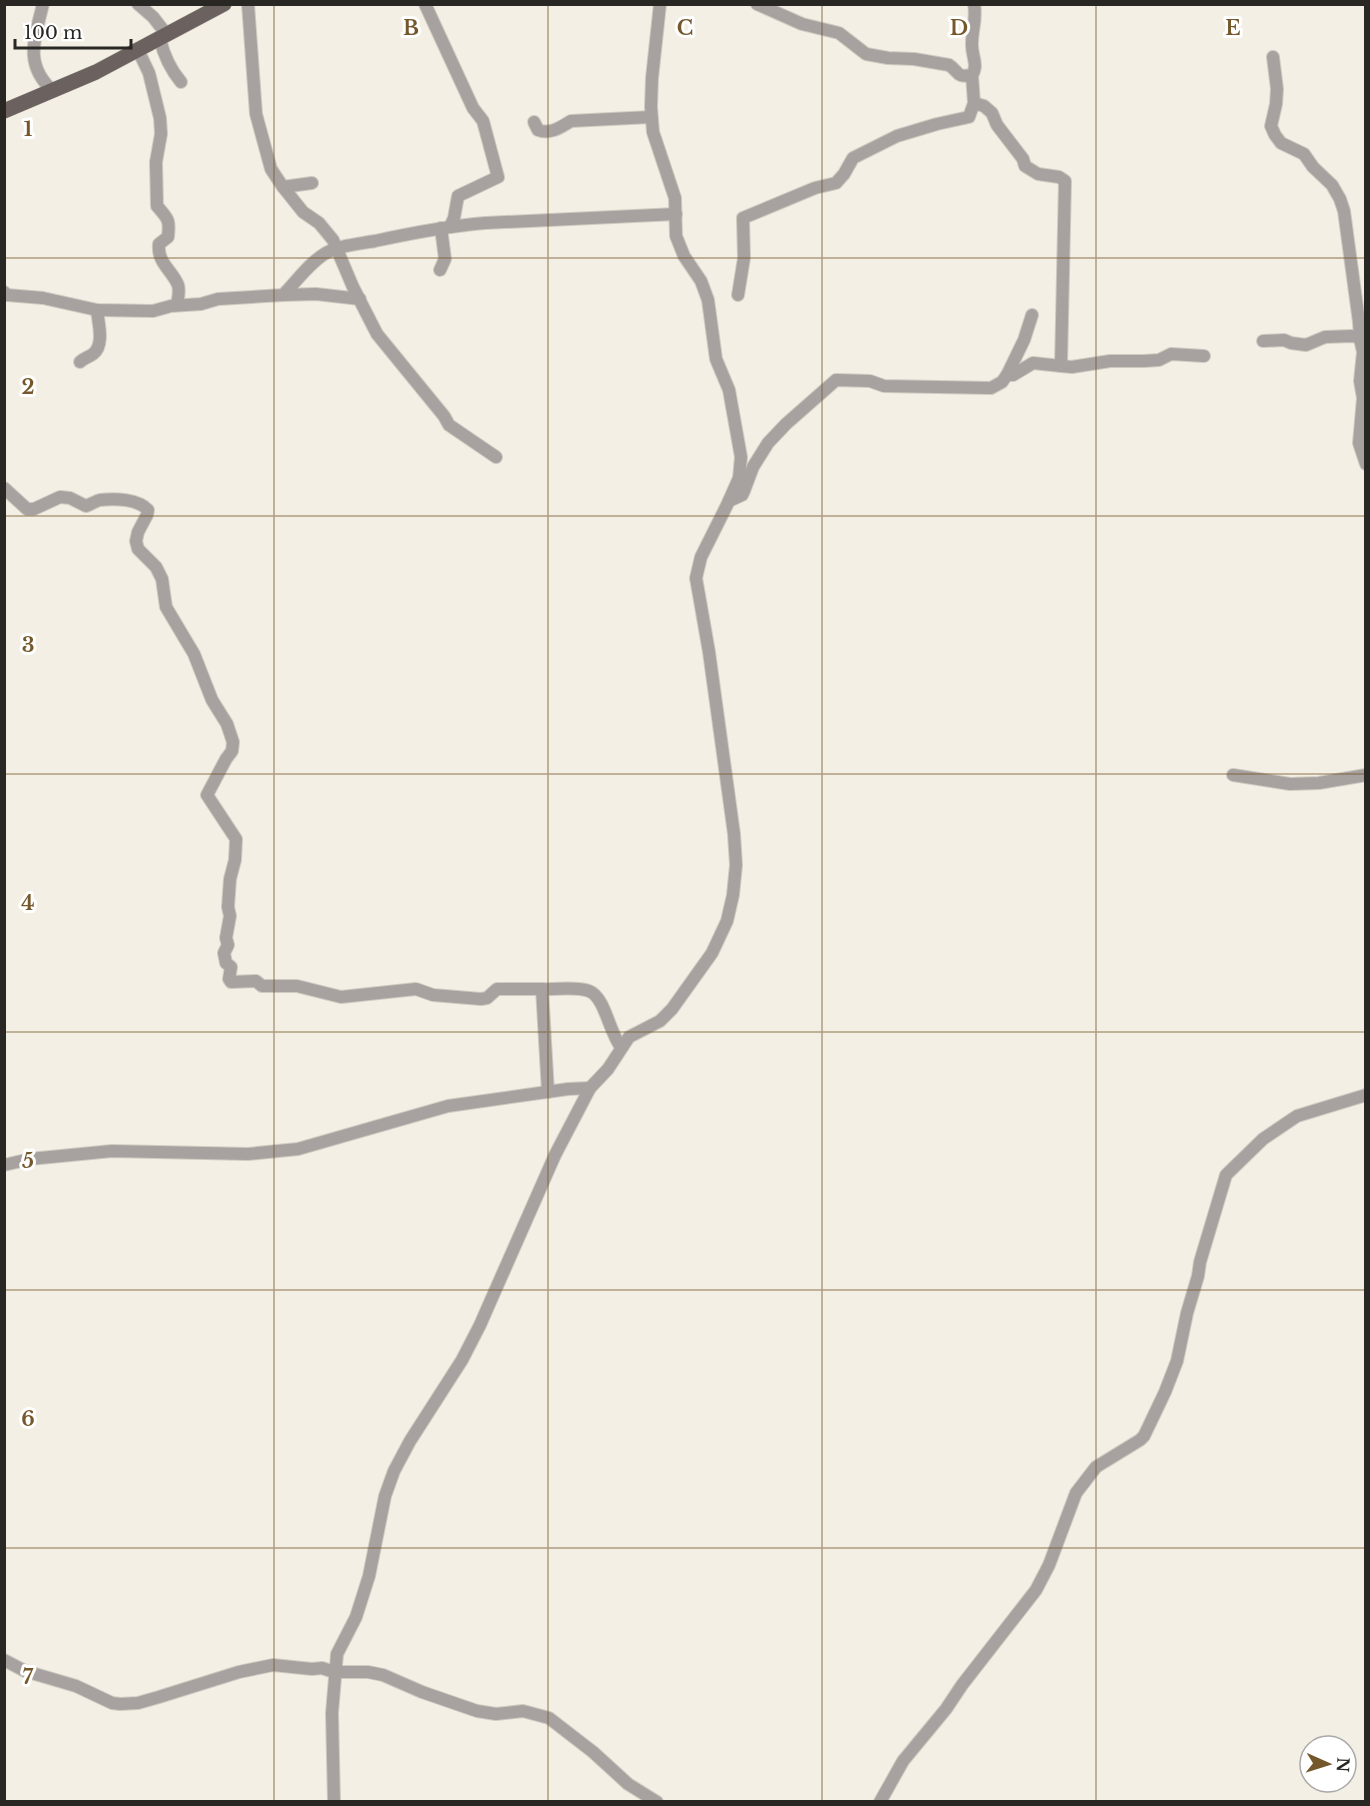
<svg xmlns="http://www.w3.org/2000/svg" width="1370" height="1806" viewBox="0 0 1370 1806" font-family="'Libre Baskerville',serif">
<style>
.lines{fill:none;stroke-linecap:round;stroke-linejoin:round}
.minor-casing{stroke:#cecbc1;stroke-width:14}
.major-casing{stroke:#cecbc1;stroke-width:16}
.minor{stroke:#a7a1a0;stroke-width:12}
.major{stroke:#6b625f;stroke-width:15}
.grid{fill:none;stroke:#74582b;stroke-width:1.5;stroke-opacity:0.55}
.grid-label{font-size:20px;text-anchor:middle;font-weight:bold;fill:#74582b;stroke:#fff;stroke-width:6;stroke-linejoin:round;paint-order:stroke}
</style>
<rect width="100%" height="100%" fill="#f3efe4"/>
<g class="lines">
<defs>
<g id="minor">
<path d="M 43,4 C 35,38 23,64 53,91"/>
<path d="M 138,4 L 153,17 L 167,35"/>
<path d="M 248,4 L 256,114 L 271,169 L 283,187 L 303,212 L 319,223 L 333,240 L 353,287 L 377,334 L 444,416 L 449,425 L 496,457"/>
<path d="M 425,4 L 473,108 L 483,121 L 498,177 L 458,196 L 454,218 L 450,227"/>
<path d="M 757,4 L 802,24 L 839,33 L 866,54 L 888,58 L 914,59 L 949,65 C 960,72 955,78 972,75 C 979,65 971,55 972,43 C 972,29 977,19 974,4"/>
<path d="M 160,39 C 164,56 170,69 181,82"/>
<path d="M 138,50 L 149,73 L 160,118 L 161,134 L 156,162 L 157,206 C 168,219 170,219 168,237 L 159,244 C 157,263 172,270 178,285 C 180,291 178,299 177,305"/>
<path d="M 1273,57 L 1277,89 L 1276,104 L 1271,126 L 1275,135 L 1281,143 L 1304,154 L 1313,167 L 1332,185 L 1340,199 L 1344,211 L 1359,322 L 1360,339 L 1363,352 L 1360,381 L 1363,398 L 1359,443 L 1366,464"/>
<path d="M 974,103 L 984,106 L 992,113 L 997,125 L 1023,159 L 1025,166 L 1038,174 L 1059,177 L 1065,181 L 1061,366 L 1033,363 L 1013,375 L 1007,375 L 1024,340 L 1032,315"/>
<path d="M 534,122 L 538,130 C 550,135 561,127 571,121 L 651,117"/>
<path d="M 283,187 L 312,183"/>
<path d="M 440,270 L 445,259 L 441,228"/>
<path d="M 4,292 L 7,295 L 43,298 L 97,310 L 153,311 L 171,306 L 201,304 L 218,299 L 283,295 C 297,281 309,263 326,253 C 341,245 359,244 375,241 C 412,233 448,226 485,223 L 676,214"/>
<path d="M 283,295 L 316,294 L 360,299"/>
<path d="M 738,295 L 744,258 L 743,218 L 815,188 L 836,183 L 844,174 L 853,158 L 897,136 L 937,124 L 969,117 L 974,103 L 972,75"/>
<path d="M 1263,341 L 1284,340 L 1291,343 L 1306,345 L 1325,337 L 1352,336 L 1366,339"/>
<path d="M 80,362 C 84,358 89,357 93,354 C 105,345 98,322 97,310"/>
<path d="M 1061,366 L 1072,367 L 1110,361 L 1144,361 L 1159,360 L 1171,354 L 1204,356"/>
<path d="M 4,488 L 27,509 L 34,509 L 60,497 L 70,498 L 86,506 C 91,504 96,501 100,500 C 115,498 138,499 148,510 L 147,515 L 138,532 L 136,541 L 138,549 L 156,567 L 162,579 L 166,607 L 194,654 L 212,700 L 227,724 L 233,742 L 232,751 L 226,759 L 207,795 L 236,839 L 235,860 L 230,879 L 228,907 L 230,916 L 226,938 L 228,945 L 224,953 L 226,963 L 231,967 L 229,979 L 231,982 L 256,981 L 262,986 L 297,986 L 341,997 L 416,989 L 433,995 L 481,999 L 487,998 L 497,989 L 542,989 L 548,1092"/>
<path d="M 729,501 L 742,495 L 744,491 L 753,467 L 768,443 L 786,424 L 836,380 L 870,381 L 884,386 L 991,388 L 1002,382 L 1007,375"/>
<path d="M 1233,775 L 1290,784 L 1319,783 L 1366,775"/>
<path d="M 542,989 C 557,990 575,986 589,991 C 605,997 609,1032 621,1047"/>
<path d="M 4,1165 L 30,1159 L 112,1151 L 248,1154 L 298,1149 L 448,1106 L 568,1089 L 590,1088"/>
<path d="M 4,1660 L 25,1671 L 76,1686 L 112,1703 L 120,1704 L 138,1703 L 159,1697 L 239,1672 L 273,1665 L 312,1669 L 322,1668 L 334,1672 L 368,1672 L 383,1675 L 422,1692 L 477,1711 L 496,1714 L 523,1711 L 549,1718 L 593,1752 L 628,1784 L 657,1802"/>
<path d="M 334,1802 L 332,1713 L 337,1654 L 356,1617 L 369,1576 L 385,1496 L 394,1471 L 410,1441 L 462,1360 L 480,1325 L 555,1155 L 590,1088 L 608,1069 L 629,1037 L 660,1021 L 672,1009 L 712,953 L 727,921 L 733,895 L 736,865 L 734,834 L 709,652 L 696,578 L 701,557 L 727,505 L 739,478 L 741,457 L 729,390 L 716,359 L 708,300 L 701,281 L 684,256 L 676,236 L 675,198 L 653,132 L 651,107 L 652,78 L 660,4"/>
<path d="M 880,1802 L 903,1761 L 946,1709 L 962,1685 L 1036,1590 L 1049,1565 L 1076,1493 L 1096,1467 L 1140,1440 L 1144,1436 L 1165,1392 L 1177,1361 L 1187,1313 L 1198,1276 L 1200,1262 L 1226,1175 L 1263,1139 L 1297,1116 L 1366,1095"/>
</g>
<path id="major" d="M 4,111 L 96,72 L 224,4"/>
</defs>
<!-- minor casing -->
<use href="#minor" class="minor-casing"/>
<!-- major casing -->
<use href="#major" class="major-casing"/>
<!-- minor -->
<use href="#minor" class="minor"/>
<!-- major -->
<use href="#major" class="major"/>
</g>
<!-- grid -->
<path class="grid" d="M 274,4 L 274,1802M 548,4 L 548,1802M 822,4 L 822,1802M 1096,4 L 1096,1802M 4,258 L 1366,258M 4,516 L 1366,516M 4,774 L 1366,774M 4,1032 L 1366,1032M 4,1290 L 1366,1290M 4,1548 L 1366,1548"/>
<g class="grid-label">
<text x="411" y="35">B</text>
<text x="685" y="35">C</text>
<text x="959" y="35">D</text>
<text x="1233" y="35">E</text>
<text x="28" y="136">1</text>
<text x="28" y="394">2</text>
<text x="28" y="652">3</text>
<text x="28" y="910">4</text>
<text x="28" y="1168">5</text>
<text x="28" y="1426">6</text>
<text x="28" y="1684">7</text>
</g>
<!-- border -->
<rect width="1370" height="1806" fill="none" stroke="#282723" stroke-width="12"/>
<!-- north arrow -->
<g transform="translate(1328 1764) rotate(93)"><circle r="28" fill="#ffffff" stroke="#a9a9a7" stroke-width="1.5"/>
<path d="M0-4.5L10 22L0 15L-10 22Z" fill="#74582b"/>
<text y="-9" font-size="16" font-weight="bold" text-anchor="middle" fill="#282723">N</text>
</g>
<!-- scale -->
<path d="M15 39v9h116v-9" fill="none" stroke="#282723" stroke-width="3"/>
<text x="24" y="39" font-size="18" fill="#282723" stroke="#ffffff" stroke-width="4.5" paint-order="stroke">100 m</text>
</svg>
